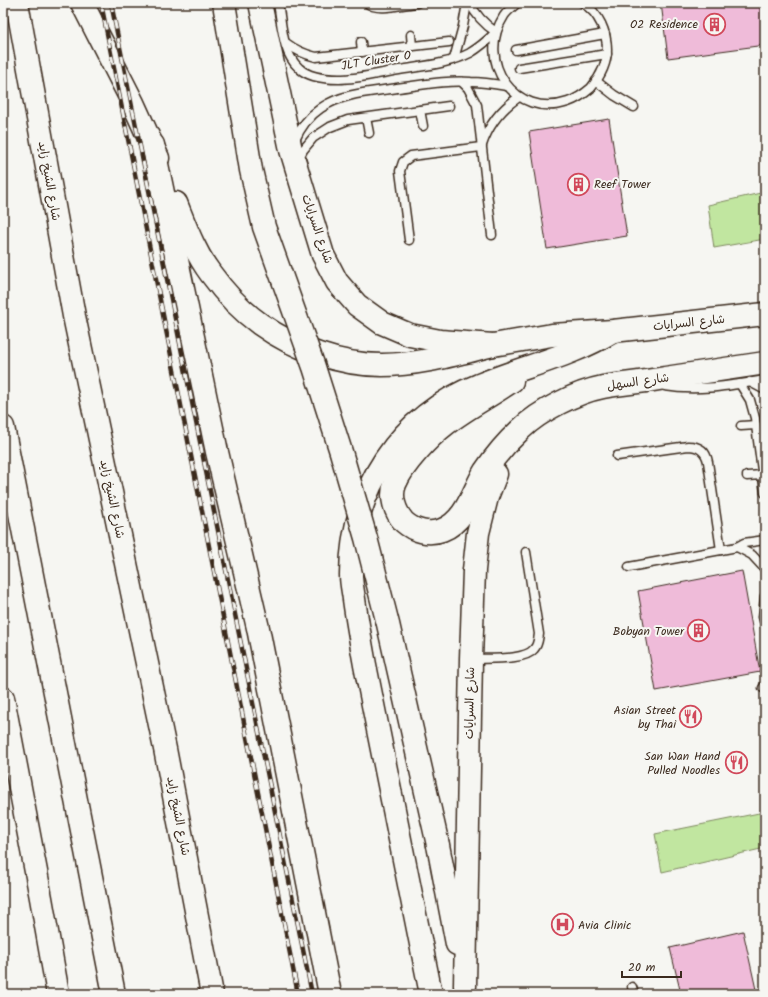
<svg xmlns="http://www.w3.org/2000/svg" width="768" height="997" viewBox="0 0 768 997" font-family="Kalam,'Playpen Sans Arabic',sans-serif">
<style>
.green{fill:#c1e6a0;stroke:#7e885f}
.building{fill:#efbbd9;stroke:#3b2a1e}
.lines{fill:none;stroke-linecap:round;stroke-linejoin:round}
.lane-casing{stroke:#3b2a1e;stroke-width:11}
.secondary-casing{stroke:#3b2a1e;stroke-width:25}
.highway-casing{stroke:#3b2a1e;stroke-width:25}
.lane{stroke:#f6f6f2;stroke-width:8}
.secondary{stroke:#f6f6f2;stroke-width:22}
.highway{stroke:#f6f6f2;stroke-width:22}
.rail-casing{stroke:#3b2a1e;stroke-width:4.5}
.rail{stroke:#f6f6f2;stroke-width:3;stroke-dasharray:9;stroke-linecap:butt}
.secondary-bridge-casing{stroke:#3b2a1e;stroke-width:25;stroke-linecap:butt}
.secondary-bridge{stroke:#f6f6f2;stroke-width:22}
.labels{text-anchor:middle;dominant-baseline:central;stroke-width:4;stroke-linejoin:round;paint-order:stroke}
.poi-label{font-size:12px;fill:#3b2a1e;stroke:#f6f6f2;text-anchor:end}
.street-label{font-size:12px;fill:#3b2a1e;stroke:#f6f6f2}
</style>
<rect width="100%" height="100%" fill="#f6f6f2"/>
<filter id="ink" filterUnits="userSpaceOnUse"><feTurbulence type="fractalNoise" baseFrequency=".025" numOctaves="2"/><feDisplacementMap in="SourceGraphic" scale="8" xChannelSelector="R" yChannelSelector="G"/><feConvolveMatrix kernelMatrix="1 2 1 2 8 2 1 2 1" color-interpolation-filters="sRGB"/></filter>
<g filter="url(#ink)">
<!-- green -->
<g class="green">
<path d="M 765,192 L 765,239 L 714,248 L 708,205 Z"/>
<path d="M 764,812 L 765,848 L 662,872 L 655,834 Z"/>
</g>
<!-- building -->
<g class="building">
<path d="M 661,3 L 765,3 L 765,45 L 668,58 Z"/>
<path d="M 609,119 L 627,236 L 547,249 L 529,132 Z"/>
<path d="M 742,571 L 760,672 L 656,691 L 638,591 Z"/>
<path d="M 743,931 L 757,994 L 681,994 L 670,948 Z"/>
</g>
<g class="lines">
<defs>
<g id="lane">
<path d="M 278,3 C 282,24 282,53 299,68 C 309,78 326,79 339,79 C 359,79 380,73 399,70 C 423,66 449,64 470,53 C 480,47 488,40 496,32 C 484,24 476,16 470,3"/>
<path d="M 367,3 C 377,12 404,4 417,3"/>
<path d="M 517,3 C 513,7 507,11 504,16 C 475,61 515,120 568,102 C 577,99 584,94 591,88 C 600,77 607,64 607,50 C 607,32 599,13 583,3"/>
<path d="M 411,35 L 412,46"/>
<path d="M 361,42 L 362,52"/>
<path d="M 286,43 C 295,50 304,54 316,57 L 449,42"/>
<path d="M 516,50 L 605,34"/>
<path d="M 454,59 L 463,26 L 467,3"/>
<path d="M 519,68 L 607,54"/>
<path d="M 596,81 L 614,95 L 634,107"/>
<path d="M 462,82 L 468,88 L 477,105 L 492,235"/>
<path d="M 420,110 L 423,126"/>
<path d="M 366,118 L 369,133"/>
<path d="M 294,142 C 300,128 309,116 321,108 C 342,93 372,92 397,88 C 422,85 446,80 471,82 C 483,82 495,84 507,86"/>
<path d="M 482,145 C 489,124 501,109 519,97"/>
<path d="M 298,160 L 303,150 L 313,138 L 330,127 L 348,120 L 449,106"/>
<path d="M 409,240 L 400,171 L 403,162 L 411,156 L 481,147"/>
<path d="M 750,382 L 765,390"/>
<path d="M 740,384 L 750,400 L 755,418 L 765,493"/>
<path d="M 665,386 C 698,392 733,385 765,380"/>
<path d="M 741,426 L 756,425"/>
<path d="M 617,456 L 688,446 C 699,446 706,451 708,462 L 721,550"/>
<path d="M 747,476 L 763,475"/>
<path d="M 737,547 L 752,555 L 765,569"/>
<path d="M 629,567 L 737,547 L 744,543 L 765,540"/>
<path d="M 765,596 L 763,617 L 765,625"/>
<path d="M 472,659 C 487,658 525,661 534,649 C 538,645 538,640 539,634 L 526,552"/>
<path d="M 763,688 L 765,685"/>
<path d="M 632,987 L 634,994"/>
</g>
<g id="secondary">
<path d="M 260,3 L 291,150 L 323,255 L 337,282 L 357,305 L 382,323 L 410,335 L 440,341 L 493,345 L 552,335 L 613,331 L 765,314"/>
<path d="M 512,381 C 490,396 467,408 446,424 C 429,437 403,464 395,484 C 390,497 395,512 404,522 C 414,531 429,535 442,530 C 466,521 473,491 485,471 C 495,456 507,442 520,430 C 539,411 577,392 603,387 C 624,383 645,382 665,378 C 699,373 732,368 765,363"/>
<path d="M 438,845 L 457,944"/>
<path d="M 465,986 L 471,659 L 474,570 L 478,533 L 487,497 L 496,474"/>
<path d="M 431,994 L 365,665 C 361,643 357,621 354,599 C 353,591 351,583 351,575 C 351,490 399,416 479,385 C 524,366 571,357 613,331"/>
</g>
<g id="highway">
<path d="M 17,3 L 74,316 L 165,749 L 212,994"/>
<path d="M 82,3 L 133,103 L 158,158"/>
<path d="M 153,145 L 217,452 L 258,628 L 330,994"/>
<path d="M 176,203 C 186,228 195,253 211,274 C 224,292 242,311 260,324 C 295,349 340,365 382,365 C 420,365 456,354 493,345"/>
<path d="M 3,427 L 114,994"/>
<path d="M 3,698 L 41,898 L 58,994"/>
</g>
</defs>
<!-- lane casing -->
<use href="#lane" class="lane-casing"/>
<!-- secondary casing -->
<use href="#secondary" class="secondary-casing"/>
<!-- highway casing -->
<use href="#highway" class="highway-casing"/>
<!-- lane -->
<use href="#lane" class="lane"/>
<!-- secondary -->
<use href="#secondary" class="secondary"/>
<!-- highway -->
<use href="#highway" class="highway"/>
<defs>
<g id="rail">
<path d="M 101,3 L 298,994"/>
<path d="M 111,3 L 312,994"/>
</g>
</defs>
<!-- rail casing -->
<use href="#rail" class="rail-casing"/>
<!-- rail -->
<use href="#rail" class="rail"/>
<defs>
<path id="secondary-bridge" d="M 224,3 L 251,170 L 264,227 L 314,367 L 341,452 L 366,538 L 388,624 L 438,845"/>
</defs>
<!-- secondary-bridge casing -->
<use href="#secondary-bridge" class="secondary-bridge-casing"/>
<!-- secondary-bridge -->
<use href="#secondary-bridge" class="secondary-bridge"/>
</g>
</g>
<!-- icons -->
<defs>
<symbol id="building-ring" viewBox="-11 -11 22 22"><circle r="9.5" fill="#f6f6f2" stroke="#d1495b" stroke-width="1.5"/><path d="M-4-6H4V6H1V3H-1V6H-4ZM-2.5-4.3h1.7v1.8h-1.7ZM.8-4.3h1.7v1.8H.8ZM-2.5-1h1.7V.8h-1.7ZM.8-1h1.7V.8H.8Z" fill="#d1495b"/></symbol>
<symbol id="restaurant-ring" viewBox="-11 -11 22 22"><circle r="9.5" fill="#f6f6f2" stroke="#d1495b" stroke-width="1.5"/><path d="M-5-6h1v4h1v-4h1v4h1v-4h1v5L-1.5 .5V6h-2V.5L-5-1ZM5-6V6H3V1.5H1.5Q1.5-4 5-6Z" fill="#d1495b"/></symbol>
<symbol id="hospital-ring" viewBox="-11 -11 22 22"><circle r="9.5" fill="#f6f6f2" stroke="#d1495b" stroke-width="1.5"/><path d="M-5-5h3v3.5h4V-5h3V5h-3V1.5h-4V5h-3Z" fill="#d1495b"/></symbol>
</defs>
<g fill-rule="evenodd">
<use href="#building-ring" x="702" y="12" width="25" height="25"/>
<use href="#building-ring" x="566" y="172" width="25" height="25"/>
<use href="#building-ring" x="686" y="618" width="25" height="25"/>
<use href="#restaurant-ring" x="678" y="704" width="25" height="25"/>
<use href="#restaurant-ring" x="724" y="750" width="25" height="25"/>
<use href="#hospital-ring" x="550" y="912" width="25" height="25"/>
</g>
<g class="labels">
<!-- poi labels -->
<g class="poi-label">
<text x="698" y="24">O2 Residence</text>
<text x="594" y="184" text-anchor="start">Reef Tower</text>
<text x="684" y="631">Bobyan Tower</text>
<text x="676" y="710">Asian Street<tspan x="676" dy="14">by Thai</tspan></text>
<text x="720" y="756">San Wan Hand<tspan x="720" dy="14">Pulled Noodles</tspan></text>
<text x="578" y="925" text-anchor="start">Avia Clinic</text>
</g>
<!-- street labels -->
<g class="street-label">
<text transform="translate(376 61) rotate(-9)">JLT Cluster O</text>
<text transform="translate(49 181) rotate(80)">شارع الشيخ زايد</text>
<text transform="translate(317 229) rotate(71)">شارع السرايات</text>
<text transform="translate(689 323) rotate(-6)">شارع السرايات</text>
<text transform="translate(638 382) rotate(-8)">شارع السهل</text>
<text transform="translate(112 499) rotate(78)">شارع الشيخ زايد</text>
<text transform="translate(470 703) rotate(-89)">شارع السرايات</text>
<text transform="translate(178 816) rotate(79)">شارع الشيخ زايد</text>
</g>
</g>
<!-- margin -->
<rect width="768" height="997" fill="none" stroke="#f6f6f2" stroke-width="16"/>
<rect x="8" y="8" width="752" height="981" fill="none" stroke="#3b2a1e" stroke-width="1.5" filter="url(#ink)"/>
<!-- scale -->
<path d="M622 971v6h59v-6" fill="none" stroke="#3b2a1e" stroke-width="2"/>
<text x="628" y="971" font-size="12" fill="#3b2a1e" stroke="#f6f6f2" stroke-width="3" paint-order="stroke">20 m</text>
</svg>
